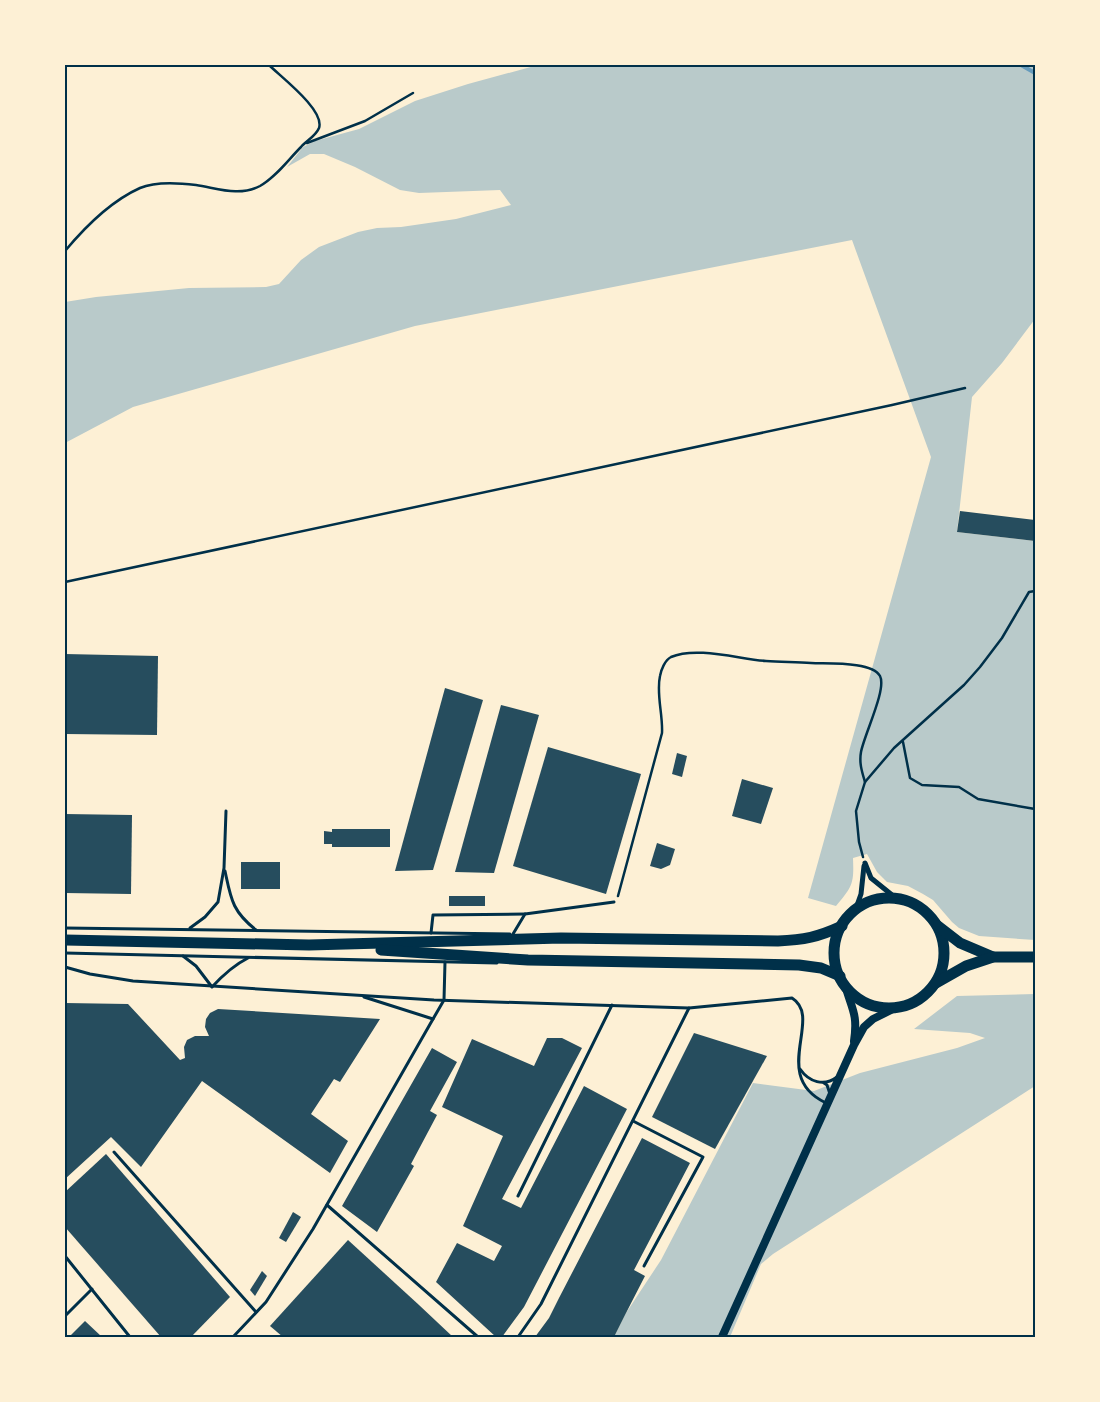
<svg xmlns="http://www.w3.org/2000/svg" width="1100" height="1402" viewBox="0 0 1100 1402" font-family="Barlow,sans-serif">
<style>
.green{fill:#b9caca}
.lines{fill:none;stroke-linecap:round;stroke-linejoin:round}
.stream{stroke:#669bbc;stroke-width:4}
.building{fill:#264d5e}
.path{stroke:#003049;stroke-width:2.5}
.service{stroke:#003049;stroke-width:3}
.minor{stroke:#003049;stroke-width:5}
.tertiary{stroke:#003049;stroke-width:8}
.trunk{stroke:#003049;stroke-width:11}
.neatline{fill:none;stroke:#003049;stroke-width:2}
</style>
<rect width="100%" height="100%" fill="#fdf0d5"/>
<!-- green -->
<g class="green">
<path d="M 538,65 L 1035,66 L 1035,319 L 1002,363 L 972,397 L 957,532 L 1035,541 L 1035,940 L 979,936 L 959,928 L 952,922 L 933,900 L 923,894 L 908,886 L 887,882 L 877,872 L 867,854 L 853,858 C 854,883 853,886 836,906 L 808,898 L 931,457 L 852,240 L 415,326 L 133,407 L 65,443 L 65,302 L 96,297 L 189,288 L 266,287 L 279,284 L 301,260 L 319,247 L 358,232 L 377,228 L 401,227 L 456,219 L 511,205 L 500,190 L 419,193 L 400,190 L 355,167 L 324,154 L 310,154 L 287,167 L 303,147 L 315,141 L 359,129 L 415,101 L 468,84 Z"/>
<path d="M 1035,994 L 1035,1086 L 773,1254 L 761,1264 L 730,1337 L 614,1337 L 626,1313 L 661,1260 L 753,1083 L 814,1091 L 860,1073 L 957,1048 L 985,1038 L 970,1033 L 914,1029 L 957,996 Z"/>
</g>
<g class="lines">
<!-- stream -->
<path class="stream" d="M 1021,65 L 1035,73"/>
</g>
<!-- building -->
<g class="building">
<path d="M 960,511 L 1035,520 L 1035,541 L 957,532 Z"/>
<path d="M 65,654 L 158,656 L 157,735 L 65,734 Z"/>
<path d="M 445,688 L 483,700 L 433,870 L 395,871 Z"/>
<path d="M 501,705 L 539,715 L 494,873 L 455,872 Z"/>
<path d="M 548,747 L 641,774 L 606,894 L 513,866 Z"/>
<path d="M 677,753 L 687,756 L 682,777 L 672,774 Z"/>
<path d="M 742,779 L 773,788 L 761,824 L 732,816 Z"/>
<path d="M 65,814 L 132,815 L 131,894 L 65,893 Z"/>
<path d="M 332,829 L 390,829 L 390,847 L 332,847 L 332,844 L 324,844 L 324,831 L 332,832 Z"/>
<path d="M 657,843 L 675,849 L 670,865 L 661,869 L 650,866 Z"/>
<rect x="241" y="862" width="39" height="27"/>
<rect x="449" y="896" width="36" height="10"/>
<path d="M 65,1003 L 128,1004 L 180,1060 L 185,1058 L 184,1047 L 187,1040 L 195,1036 L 209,1036 L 205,1027 L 206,1019 L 210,1013 L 218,1009 L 380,1019 L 340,1082 L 334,1079 L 311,1114 L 348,1141 L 330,1173 L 202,1081 L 141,1167 L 111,1137 L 65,1179 Z"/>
<path d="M 694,1033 L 767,1056 L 715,1149 L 652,1117 Z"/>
<path d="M 547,1038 L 562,1038 L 582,1048 L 502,1199 L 521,1208 L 584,1086 L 627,1109 L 524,1307 L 502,1337 L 496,1337 L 436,1282 L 457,1243 L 494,1261 L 502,1246 L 463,1226 L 503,1136 L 442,1107 L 472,1039 L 534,1066 Z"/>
<path d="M 432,1048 L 457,1062 L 430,1111 L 437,1115 L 411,1164 L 414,1166 L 377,1232 L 342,1206 Z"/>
<path d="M 642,1138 L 690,1163 L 634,1270 L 645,1276 L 626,1313 L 614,1337 L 535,1337 L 549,1318 L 559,1298 Z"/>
<path d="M 106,1154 L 230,1297 L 191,1337 L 161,1337 L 65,1227 L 65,1192 Z"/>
<path d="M 293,1212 L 301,1217 L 286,1242 L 279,1238 Z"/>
<path d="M 348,1240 L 419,1305 L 453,1337 L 283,1337 L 270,1326 Z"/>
<path d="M 262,1271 L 267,1276 L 255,1296 L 250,1290 Z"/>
<path d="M 85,1321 L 102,1337 L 69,1337 Z"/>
</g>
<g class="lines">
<!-- path -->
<g class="path">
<path d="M 307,143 L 365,121 L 413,93"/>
<path d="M 65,251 C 85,227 111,201 140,188 C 156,181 180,183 196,185 C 217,188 239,197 260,186 C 276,177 288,160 301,147 C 306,141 316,136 319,128 C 325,110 281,77 269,65"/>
<path d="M 65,582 L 892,405 L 965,388"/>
<path d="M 903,742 L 910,778 L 922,785 L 959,787 L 978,799 L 1035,809"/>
<path d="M 863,857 L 859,842 L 856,811 L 865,782 L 894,748 L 964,685 L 980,667 L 1002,638 L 1029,592 L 1035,591"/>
<path d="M 618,896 L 662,733 C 663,714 656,694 660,676 C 661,670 665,660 671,657 C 696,646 739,659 766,661 C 781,662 796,662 811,663 C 827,664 872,661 880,676 C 887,689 864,735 861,752 C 859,763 862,772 865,782"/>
</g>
<!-- service -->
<g class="service">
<path d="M 225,871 C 231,899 232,911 256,930"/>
<path d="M 65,928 L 510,934"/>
<path d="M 190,928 L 205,917 L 218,902 L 224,868 L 226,811"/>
<path d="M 431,933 L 433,915 L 525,914"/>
<path d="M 513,934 L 525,914 L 614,902"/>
<path d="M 65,953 L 497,963"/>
<path d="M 183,956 L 196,966 L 212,987 C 223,975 234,965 248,958"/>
<path d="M 65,967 L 90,974 L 133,981 L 434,1000 L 689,1008 L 792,998 C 824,1018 769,1076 826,1103"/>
<path d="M 364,997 L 433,1019"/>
<path d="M 800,1069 C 809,1082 824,1087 837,1077"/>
<path d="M 824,1083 L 827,1085 L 830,1094"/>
<path d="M 633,1121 L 703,1157 L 644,1266"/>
<path d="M 114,1152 L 256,1312"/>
<path d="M 518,1196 L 612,1005"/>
<path d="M 327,1205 L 478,1337"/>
<path d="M 65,1256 L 130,1337"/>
<path d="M 65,1316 L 92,1289"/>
<path d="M 233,1337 L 266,1302 L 313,1229 L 433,1019 L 444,1000 L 445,962"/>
<path d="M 518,1337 L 541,1304 L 689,1008"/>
</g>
<!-- minor -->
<g class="minor">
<path d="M 865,863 L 871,878 L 897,899"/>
<path d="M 855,911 L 861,894 L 864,866"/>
</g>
<!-- tertiary -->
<g class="tertiary">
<path d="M 845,985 C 852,1010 858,1014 854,1041"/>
<path d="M 722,1337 L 854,1045 L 864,1027 L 873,1019 L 895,1008"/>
</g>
<!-- trunk -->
<g class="trunk">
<circle cx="889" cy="953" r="55"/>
<path d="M 938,926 L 960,943 L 993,957"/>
<path d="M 65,940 L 309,945 L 561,938 L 778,941 C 804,940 818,937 842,926"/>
<path d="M 381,950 L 528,960 L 799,965 L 821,968 L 840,976"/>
<path d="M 936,983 L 966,966 L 993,957 L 1035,957"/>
</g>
</g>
<!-- border -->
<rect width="1100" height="1402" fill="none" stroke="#fdf0d5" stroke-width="132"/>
<rect x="66" y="66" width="968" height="1270" class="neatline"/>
</svg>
